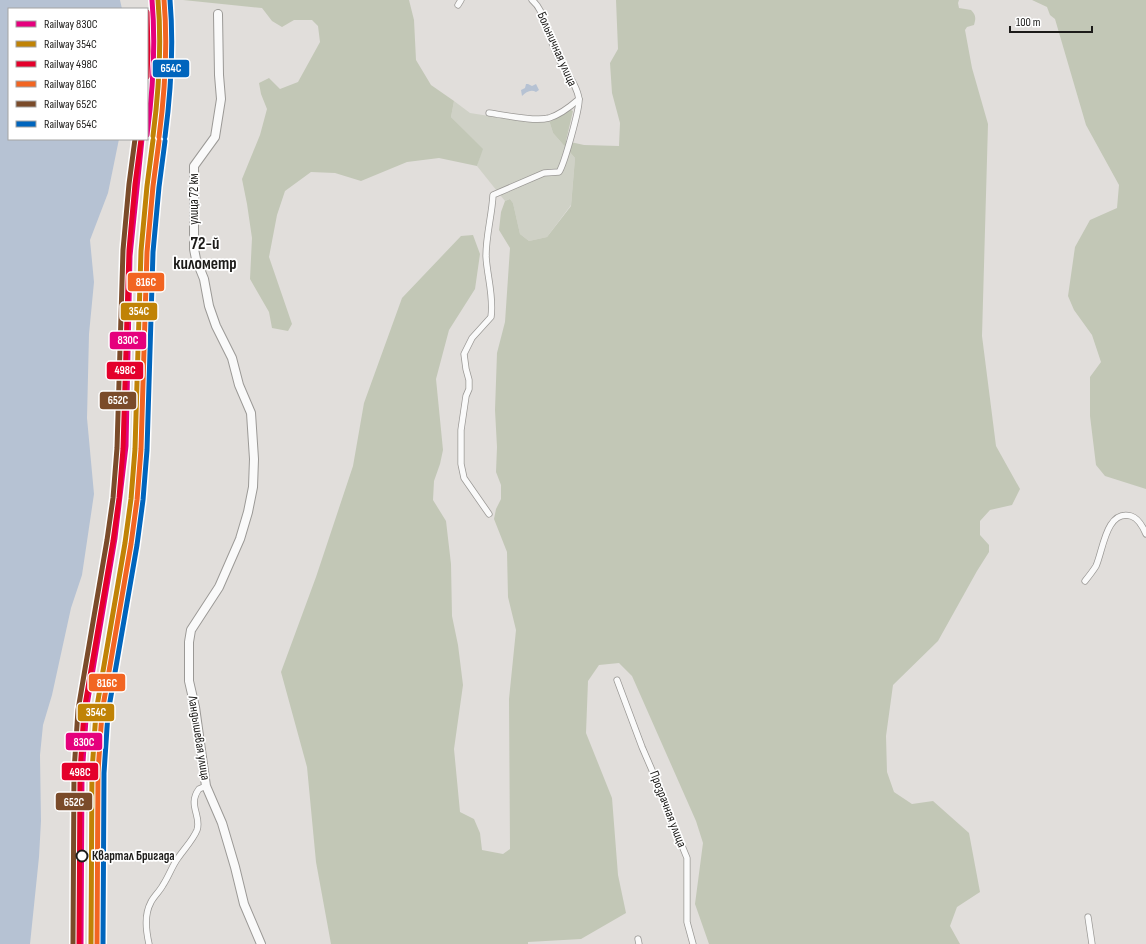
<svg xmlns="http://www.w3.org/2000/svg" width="1146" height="944" viewBox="0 0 1146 944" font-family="'Sofia Sans Condensed',sans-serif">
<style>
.green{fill:#cfd1c6}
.forest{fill:#c2c7b6}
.water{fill:#b6c2d3}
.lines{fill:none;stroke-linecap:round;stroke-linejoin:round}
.street-casing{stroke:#9b9996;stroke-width:7}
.secondary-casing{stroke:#9b9996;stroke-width:10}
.street{stroke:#fafafa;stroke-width:5.5}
.secondary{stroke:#fafafa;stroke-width:8}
.rail-1-casing{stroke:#fff;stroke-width:8}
.rail-2-casing{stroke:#fff;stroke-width:8}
.rail-3-casing{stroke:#fff;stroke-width:8}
.rail-4-casing{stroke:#fff;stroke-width:8}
.rail-5-casing{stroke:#fff;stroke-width:8}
.rail-6-casing{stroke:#fff;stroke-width:8}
.rail-1{stroke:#e5007d;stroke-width:5}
.rail-2{stroke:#c08306;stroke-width:5}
.rail-3{stroke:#e4002b;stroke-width:5}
.rail-4{stroke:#f26522;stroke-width:5}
.rail-5{stroke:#7a4b2a;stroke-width:5}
.rail-6{stroke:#0065bd;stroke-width:5}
.stop-dot{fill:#fff;stroke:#1c1b19;stroke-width:2}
.labels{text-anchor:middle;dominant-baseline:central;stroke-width:3.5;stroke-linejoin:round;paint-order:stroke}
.street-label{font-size:13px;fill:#1c1b19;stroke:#fff}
.stop-label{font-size:13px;font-weight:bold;fill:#1c1b19;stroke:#fff;text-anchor:start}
.district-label{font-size:17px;font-weight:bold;fill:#1c1b19;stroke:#fff}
.line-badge{stroke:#fff;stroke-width:1.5}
.badge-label{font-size:11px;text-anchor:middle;font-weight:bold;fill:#fff}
</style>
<rect width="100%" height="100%" fill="#e1dedb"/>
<!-- green -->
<path class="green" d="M 454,101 L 470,113 L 522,121 L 549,120 L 553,133 L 575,158 L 571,205 L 547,237 L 529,241 L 520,234 L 513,203 L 510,199 L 505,201 L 477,166 L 482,149 L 451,117 Z"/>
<!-- forest -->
<g class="forest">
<path d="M 183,0 L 409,0 L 414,20 L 416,60 L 431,85 L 454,101 L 451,117 L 483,149 L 477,166 L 439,158 L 407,162 L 361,181 L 335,173 L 311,172 L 285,191 L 277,215 L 269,257 L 292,324 L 288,331 L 272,328 L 269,312 L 250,279 L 252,238 L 247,204 L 242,179 L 260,135 L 267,109 L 261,94 L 259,83 L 269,78 L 280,89 L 298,82 L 320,42 L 318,26 L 312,20 L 294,20 L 282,27 L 272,21 L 262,8 Z"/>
<path d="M 616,0 L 959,0 L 958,3 L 959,8 L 971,10 C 976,15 976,18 974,25 L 967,27 L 965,30 L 972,68 L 988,124 L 982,336 L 996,446 L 1020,489 L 1012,505 L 990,510 L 980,521 L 980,535 L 989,545 L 989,552 L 977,571 L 938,641 L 893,685 L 886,736 L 887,772 L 894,792 L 912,804 L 933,801 L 969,833 L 980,892 L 957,907 L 950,926 L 960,944 L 709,944 L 695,904 L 703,843 L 696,821 L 632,676 L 619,663 L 599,665 L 588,681 L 586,733 L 612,798 L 618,875 L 626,913 L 581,939 L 528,942 L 528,944 L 331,944 L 316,862 L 307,767 L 281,672 L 316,577 L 353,466 L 364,403 L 402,298 L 461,236 L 473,235 L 480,254 L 475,289 L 449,330 L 436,379 L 443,450 L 440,464 L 434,481 L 433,500 L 446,521 L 451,564 L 452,616 L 458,645 L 463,685 L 454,749 L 460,812 L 474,819 L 480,833 L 482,850 L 503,854 L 510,849 L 509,699 L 516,630 L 508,597 L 507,552 L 494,519 L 496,509 L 501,499 L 501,485 L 496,472 L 497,447 L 495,410 L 497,353 L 505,322 L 510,248 L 499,230 L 501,212 L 505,201 L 510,199 L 513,203 L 520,234 L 529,241 L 547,237 L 571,206 L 575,158 L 553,133 L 549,120 L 569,109 L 573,111 L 566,141 L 584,145 L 619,146 L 620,123 L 612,93 L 610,63 L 618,49 Z"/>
<path d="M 1032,0 L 1146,0 L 1146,489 L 1105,476 L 1096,465 L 1090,416 L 1090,377 L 1101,362 L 1092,335 L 1074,310 L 1068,296 L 1075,247 L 1090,220 L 1117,208 L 1119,185 L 1086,125 L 1055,19 L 1050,15 L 1047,7 Z"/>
</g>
<!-- water -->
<g class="water">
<path d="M 0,0 L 120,0 L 122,9 L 9,9 L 9,139 L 119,139 L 108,193 L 90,240 L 94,282 L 89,334 L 87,418 L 94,494 L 82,575 L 71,608 L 52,695 L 43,725 L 40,755 L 41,821 L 39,857 L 30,944 L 0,944 Z"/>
<path d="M 526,84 L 528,84 L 532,86 L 536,84 L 539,90 L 536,92 C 531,89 526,92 522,96 L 521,90 L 525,88 Z"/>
</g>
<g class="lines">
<defs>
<g id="street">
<path d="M 458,5 L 461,0"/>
<path d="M 489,113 C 505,115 534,122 549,118 C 559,115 571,106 579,99"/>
<path d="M 489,514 L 464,478 L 461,464 L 461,430 L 466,396 L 469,389 L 469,380 L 466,369 L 464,354 L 472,338 L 491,317 C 494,296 487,276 486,256 C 486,235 492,215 493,195 L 544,173 L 559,172 C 564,165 580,108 579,99 C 577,85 566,72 560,61 C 554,49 549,36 545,24 C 542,14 540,7 532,0"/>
<path d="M 1085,581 C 1089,576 1093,571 1096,566 C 1103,551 1106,509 1131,516 C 1138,518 1143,527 1146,534"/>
<path d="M 617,680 L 642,747 L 661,791 L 669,814 L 687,858 L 687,922 L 693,944"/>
<path d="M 1088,917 L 1092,944"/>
<path d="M 638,939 L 639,944"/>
<path d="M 149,944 C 146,930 144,915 151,902 C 154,896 160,891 163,885 C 169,876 172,866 178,858 C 184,849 193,840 197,830 C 202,816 187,805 199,789 L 206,786"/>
</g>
<path id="secondary" d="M 218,14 L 219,75 L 221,99 L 215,137 L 194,166 L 194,249 L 196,259 L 204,279 L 209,306 L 216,326 L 232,358 L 239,385 L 251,413 L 254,459 L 253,487 L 248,512 L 240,539 L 219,587 L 191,630 L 189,642 L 189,681 L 195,707 L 206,786 L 222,823 L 235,867 L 244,904 L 261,944"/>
</defs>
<!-- street casing -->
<use href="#street" class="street-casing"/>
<!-- secondary casing -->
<use href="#secondary" class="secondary-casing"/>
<!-- street -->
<use href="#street" class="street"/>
<!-- secondary -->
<use href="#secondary" class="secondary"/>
<defs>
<g id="rail-1">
<path d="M 147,135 C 153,90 156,45 152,0"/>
<path d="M 81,944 L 82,776 L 87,705 L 115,538 L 126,446 L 130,256 L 142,139"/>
</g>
<g id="rail-2">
<path d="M 153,136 C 159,90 162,46 158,0"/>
<path d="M 91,944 L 92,772 L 96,712 L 125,543 L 131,499 L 135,449 L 141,251 L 147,186 L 153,140"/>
</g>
<g id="rail-3">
<path d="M 147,12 L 148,51 L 147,77"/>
<path d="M 79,944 L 80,772 L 84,711 L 113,541 L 119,498 L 123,449 L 129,250 L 135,184 L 141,139"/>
</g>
<g id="rail-4">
<path d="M 159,137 C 165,91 168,46 164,0"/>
<path d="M 97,944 L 98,772 L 102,712 L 131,544 L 137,500 L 141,449 L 147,252 L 153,186 L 159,141"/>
</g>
<path id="rail-5" d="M 73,944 L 74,772 L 78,710 L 107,540 L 113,498 L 117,448 L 123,250 L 129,184 L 135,139"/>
<g id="rail-6">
<path d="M 165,137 C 171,91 174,46 170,0"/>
<path d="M 103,944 L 104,773 L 108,713 L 137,545 L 143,500 L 147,450 L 153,252 L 159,187 L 165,141"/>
</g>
</defs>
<!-- rail-1 casing -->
<use href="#rail-1" class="rail-1-casing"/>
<!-- rail-2 casing -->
<use href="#rail-2" class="rail-2-casing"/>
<!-- rail-3 casing -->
<use href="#rail-3" class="rail-3-casing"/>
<!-- rail-4 casing -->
<use href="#rail-4" class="rail-4-casing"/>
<!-- rail-5 casing -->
<use href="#rail-5" class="rail-5-casing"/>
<!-- rail-6 casing -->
<use href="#rail-6" class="rail-6-casing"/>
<!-- rail-1 -->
<use href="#rail-1" class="rail-1"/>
<!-- rail-2 -->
<use href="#rail-2" class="rail-2"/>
<!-- rail-3 -->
<use href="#rail-3" class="rail-3"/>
<!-- rail-4 -->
<use href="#rail-4" class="rail-4"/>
<!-- rail-5 -->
<use href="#rail-5" class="rail-5"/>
<!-- rail-6 -->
<use href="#rail-6" class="rail-6"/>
</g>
<!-- markers -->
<circle class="stop-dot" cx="82" cy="856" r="5.5"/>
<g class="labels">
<!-- street labels -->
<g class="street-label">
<text transform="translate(557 49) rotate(66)">Больничная улица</text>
<text transform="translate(194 199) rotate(-90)">улица 72 км</text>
<text transform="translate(199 738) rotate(81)">Ландышевая улица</text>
<text transform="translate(668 809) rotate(69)">Прозрачная улица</text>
</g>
<!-- stop labels -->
<g class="stop-label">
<text x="92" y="856">Квартал Бригада</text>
</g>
<!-- district labels -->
<g class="district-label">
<text x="205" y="244">72-й<tspan x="205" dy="20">километр</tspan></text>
</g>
</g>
<g class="line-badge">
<rect x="152" y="59" width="38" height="19" rx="4" fill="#0065bd"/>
<rect x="127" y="272" width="38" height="20" rx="4" fill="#f26522"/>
<rect x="120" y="302" width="38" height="19" rx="4" fill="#c08306"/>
<rect x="109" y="331" width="38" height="19" rx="4" fill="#e5007d"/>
<rect x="106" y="361" width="38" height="19" rx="4" fill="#e4002b"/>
<rect x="99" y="391" width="38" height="19" rx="4" fill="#7a4b2a"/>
<rect x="88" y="673" width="38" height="19" rx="4" fill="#f26522"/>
<rect x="77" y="703" width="38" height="19" rx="4" fill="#c08306"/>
<rect x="65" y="732" width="38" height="19" rx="4" fill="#e5007d"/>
<rect x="61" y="762" width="38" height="19" rx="4" fill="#e4002b"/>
<rect x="55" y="792" width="38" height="19" rx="4" fill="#7a4b2a"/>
</g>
<g class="badge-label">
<text x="171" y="72">654С</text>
<text x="146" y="286">816С</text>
<text x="139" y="315">354С</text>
<text x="128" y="344">830С</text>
<text x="125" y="374">498С</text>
<text x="118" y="404">652С</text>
<text x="107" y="687">816С</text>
<text x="96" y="716">354С</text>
<text x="84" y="746">830С</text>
<text x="80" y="776">498С</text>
<text x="74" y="806">652С</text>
</g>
<!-- legend -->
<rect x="8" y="8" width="140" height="132" fill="#ffffff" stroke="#a4a4a3"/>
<rect x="16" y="21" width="20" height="6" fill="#e5007d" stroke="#a4a4a3"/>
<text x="44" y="28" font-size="12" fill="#1c1b19">Railway 830С</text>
<rect x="16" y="41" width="20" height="6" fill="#c08306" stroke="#a4a4a3"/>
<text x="44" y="48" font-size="12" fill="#1c1b19">Railway 354С</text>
<rect x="16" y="61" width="20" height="6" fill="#e4002b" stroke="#a4a4a3"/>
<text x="44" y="68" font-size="12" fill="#1c1b19">Railway 498С</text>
<rect x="16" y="81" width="20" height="6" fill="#f26522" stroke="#a4a4a3"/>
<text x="44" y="88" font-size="12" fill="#1c1b19">Railway 816С</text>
<rect x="16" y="101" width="20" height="6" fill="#7a4b2a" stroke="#a4a4a3"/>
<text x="44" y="108" font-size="12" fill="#1c1b19">Railway 652С</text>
<rect x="16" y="121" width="20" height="6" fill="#0065bd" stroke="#a4a4a3"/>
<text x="44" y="128" font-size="12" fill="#1c1b19">Railway 654С</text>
<!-- scale -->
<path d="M1010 26v6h82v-6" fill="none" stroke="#1c1b19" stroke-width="2"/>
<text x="1016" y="26" font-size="12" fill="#1c1b19" stroke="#ffffff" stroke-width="3" paint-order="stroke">100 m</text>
</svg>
